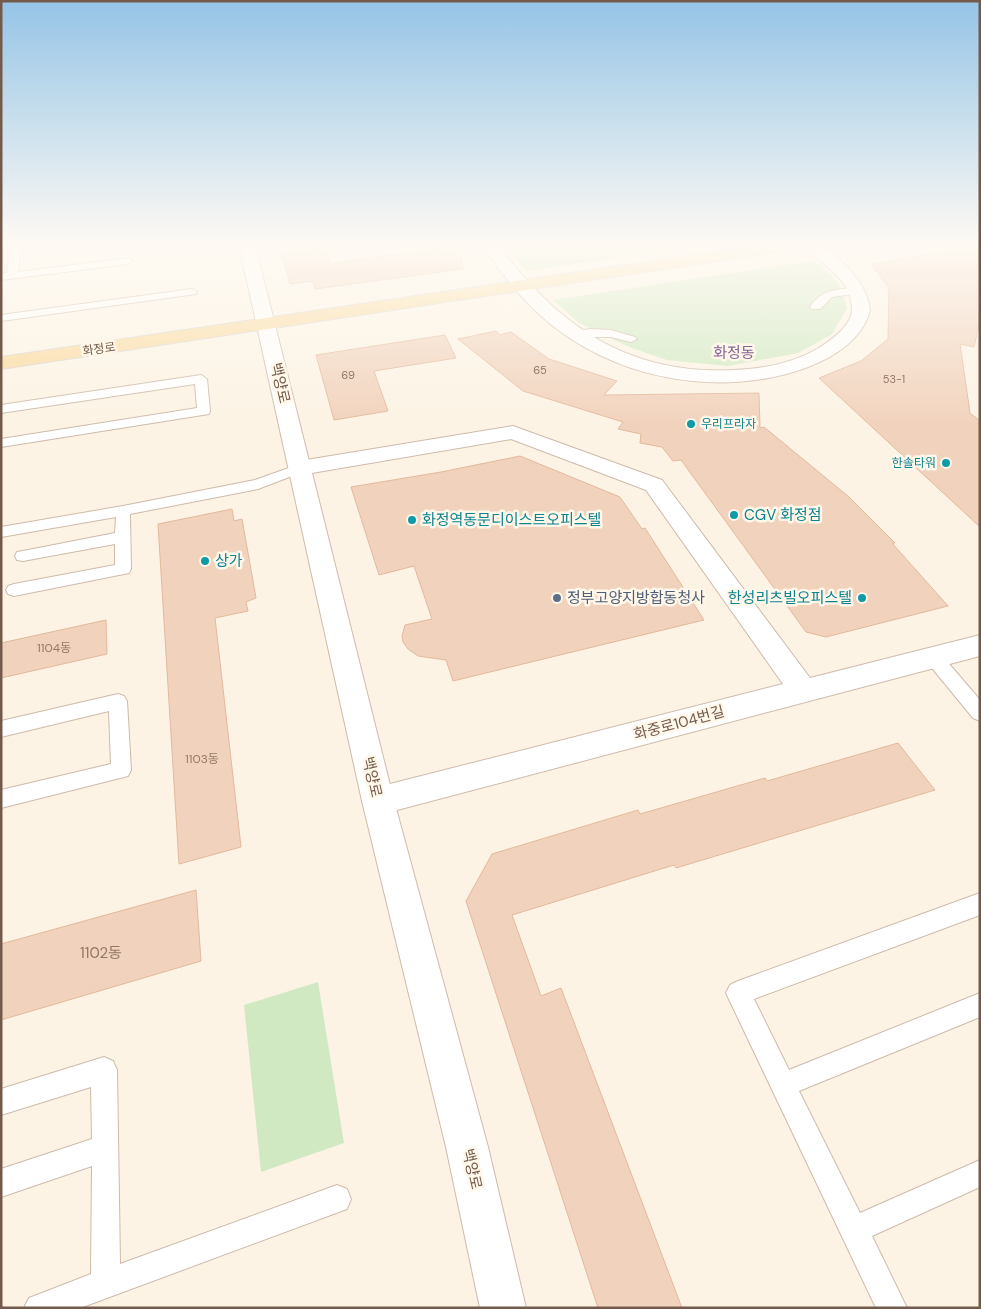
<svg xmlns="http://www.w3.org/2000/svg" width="981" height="1309" viewBox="0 0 981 1309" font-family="'DM Sans','Noto Sans KR',sans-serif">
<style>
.green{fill:#d1e9c2}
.building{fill:#f1d2bc;stroke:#e3b99c}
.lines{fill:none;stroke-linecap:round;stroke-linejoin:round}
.service-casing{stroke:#cdbbaa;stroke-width:2}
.minor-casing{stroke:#cdbbaa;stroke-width:2}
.tertiary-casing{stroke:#cdbbaa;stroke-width:2}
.primary-casing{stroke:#dbd4d0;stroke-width:2}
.service{fill:#fff;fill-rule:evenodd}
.minor{fill:#fff;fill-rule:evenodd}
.tertiary{fill:#fff;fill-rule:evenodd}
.primary{fill:#f9d99d;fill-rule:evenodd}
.culture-dot{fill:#0f9aa8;stroke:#fff7ea;stroke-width:2}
.service-dot{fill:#5c6f8a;stroke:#fff7ea;stroke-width:2}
.labels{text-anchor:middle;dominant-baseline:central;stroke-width:5;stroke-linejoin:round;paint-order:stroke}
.far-number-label{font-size:11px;fill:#927866}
.far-street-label{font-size:12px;fill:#735a4a;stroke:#fff7ea}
.far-culture-label{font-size:12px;fill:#0d838f;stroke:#fff7ea;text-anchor:start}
.number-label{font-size:12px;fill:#927866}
.far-quarter-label{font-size:15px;fill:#876597;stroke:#fff7ea}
.street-label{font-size:15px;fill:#735a4a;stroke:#fff7ea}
.culture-label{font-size:15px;fill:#0d838f;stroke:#fff7ea;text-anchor:start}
.service-label{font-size:15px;fill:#4e5e75;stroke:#fff7ea;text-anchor:start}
.near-number-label{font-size:15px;fill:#927866}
</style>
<rect width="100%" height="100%" fill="#fcf3e4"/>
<!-- green -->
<g class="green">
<path d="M 506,245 L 704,245 L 526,271 Z"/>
<path d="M 813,261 C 835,277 840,280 847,308 L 832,334 L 798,353 L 728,366 L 667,360 L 629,347 L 579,323 L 553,300 Z"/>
<path d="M 318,982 L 344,1143 L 261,1172 L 244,1005 Z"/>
</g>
<!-- building -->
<g class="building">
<path d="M 460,246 L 463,269 L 315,289 L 313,281 L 290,284 L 281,253 L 325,248 L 331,263 Z"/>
<path d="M 980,246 L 980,320 L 974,347 L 960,344 L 970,413 L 980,421 L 980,527 L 819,378 L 861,361 L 888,339 L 889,288 L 871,264 Z"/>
<path d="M 496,331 L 500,335 L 511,332 L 549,359 L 617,381 L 604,395 L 759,393 L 760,428 L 764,427 L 849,497 L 895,543 L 892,543 L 948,606 L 826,637 L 806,632 L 681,460 L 673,461 L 662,447 L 640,443 L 641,434 L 618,429 L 623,422 L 523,391 L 458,339 Z"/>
<path d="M 445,335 L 456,358 L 374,371 L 388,411 L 334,420 L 316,355 Z"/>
<path d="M 520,456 L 620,497 L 642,529 L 645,528 L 704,620 L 453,681 L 446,660 L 418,656 L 408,649 L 403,642 L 402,636 L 405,625 L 432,619 L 414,566 L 379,575 L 351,487 L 441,472 Z"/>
<path d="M 232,509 L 234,521 L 242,519 L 256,598 L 246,602 L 248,611 L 215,618 L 241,847 L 179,864 L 158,524 Z"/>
<path d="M 106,620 L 107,654 L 1,678 L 1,643 Z"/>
<path d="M 898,743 L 935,790 L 676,868 L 674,865 L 512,915 L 541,996 L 561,988 L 682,1308 L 598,1308 L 466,901 L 492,854 L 638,810 L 640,814 L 765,778 L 767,781 Z"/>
<path d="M 196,890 L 201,961 L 1,1020 L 1,944 Z"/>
</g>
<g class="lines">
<defs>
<g id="service">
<path d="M 11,245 L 21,245 L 18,272 L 128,258 L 133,261 L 128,264 L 1,280 L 1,274 L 7,273 Z"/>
<path d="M 856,288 L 860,289 L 861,291 L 860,293 L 832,297 L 820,309 L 812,309 L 810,307 C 821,290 837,289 856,288 Z"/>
<path d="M 192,289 L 197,292 L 196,294 L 1,321 L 1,315 Z"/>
<path d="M 590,329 L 611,330 L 635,337 L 637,339 L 631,342 L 611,337 L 576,337 L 570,334 L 572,332 Z"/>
<path d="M 201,375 L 207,379 L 210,411 L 209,414 L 1,447 L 1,439 L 197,408 L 195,384 L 1,413 L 1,405 Z"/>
<path d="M 300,464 L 305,465 L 307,468 L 305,471 L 258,489 L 130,514 L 131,569 L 129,573 L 14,596 L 8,594 L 6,590 L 8,586 L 14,584 L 115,565 L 115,544 L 23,561 L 17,560 L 15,556 L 17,552 L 23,551 L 115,533 L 116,517 L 1,537 L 1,527 L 123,506 L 255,480 Z"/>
<path d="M 933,650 L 939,652 L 980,700 L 980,721 L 973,718 L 927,662 L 924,657 L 927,652 Z"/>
<path d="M 118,694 L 124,696 L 127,701 L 131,770 L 128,776 L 1,808 L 1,790 L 111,764 L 109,711 L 1,737 L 1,721 Z"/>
<path d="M 980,893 L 980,915 L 754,999 L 789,1070 L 980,993 L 980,1017 L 799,1091 L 860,1213 L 980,1160 L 980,1187 L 872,1236 L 907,1308 L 876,1308 L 726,993 L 730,985 L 738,981 Z"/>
<path d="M 104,1057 L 113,1061 L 117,1070 L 120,1264 L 337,1185 L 347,1189 L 351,1199 L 347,1209 L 80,1308 L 24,1308 L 29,1298 L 91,1274 L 92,1166 L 1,1197 L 1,1169 L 92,1139 L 91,1087 L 1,1115 L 1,1089 Z"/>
</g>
<g id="minor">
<path d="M 482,245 L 498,245 C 558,326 628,375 733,370 C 762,369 793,363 817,349 C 830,341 854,325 852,307 C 850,275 820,267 806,245 L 823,245 C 843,262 867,282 870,310 C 863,339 834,357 808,367 C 720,400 610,379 540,315 C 518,295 499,270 482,245 Z"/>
<path d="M 513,426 L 662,480 L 810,678 L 980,635 L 980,656 L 378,815 L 367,811 L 362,801 L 367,791 L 378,787 L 783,684 L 646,490 L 511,439 L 300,475 L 292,473 L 289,468 L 292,463 L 300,461 Z"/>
</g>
<path id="tertiary" d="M 239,245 L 255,245 L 394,801 L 488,1147 L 526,1308 L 480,1308 L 446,1147 L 362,801 Z"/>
<path id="primary" d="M 761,245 L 799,245 L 796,248 L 791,250 L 1,369 L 1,357 Z"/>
</defs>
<!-- service casing -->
<use href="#service" class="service-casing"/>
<!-- minor casing -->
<use href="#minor" class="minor-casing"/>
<!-- tertiary casing -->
<use href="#tertiary" class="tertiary-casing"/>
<!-- primary casing -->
<use href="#primary" class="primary-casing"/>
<!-- service -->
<use href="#service" class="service"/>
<!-- minor -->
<use href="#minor" class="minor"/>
<!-- tertiary -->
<use href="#tertiary" class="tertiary"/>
<!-- primary -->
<use href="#primary" class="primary"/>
</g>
<!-- sky -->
<linearGradient id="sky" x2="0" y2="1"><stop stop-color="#95c4e7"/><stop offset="0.57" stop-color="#fefaf3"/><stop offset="1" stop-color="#fefaf3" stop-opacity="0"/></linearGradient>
<rect width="981" height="428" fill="url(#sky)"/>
<!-- markers -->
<g class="culture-dot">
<circle cx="691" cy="424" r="5"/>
<circle cx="946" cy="463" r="5"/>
<circle cx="734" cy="515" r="5"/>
<circle cx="412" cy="520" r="5"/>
<circle cx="205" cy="561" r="5"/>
<circle cx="862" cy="598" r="5"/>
</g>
<circle class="service-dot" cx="557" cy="598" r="5"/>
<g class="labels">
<!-- far-number labels -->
<g class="far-number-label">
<text x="540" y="370">65</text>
<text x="348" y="375">69</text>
<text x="894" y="379">53-1</text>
</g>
<!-- far-street labels -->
<g class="far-street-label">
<text transform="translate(99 349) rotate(-8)">화정로</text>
</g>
<!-- far-culture labels -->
<g class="far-culture-label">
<text x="701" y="424">우리프라자</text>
<text x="936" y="463" text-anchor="end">한솔타워</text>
</g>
<!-- number labels -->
<g class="number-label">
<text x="54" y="648">1104동</text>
<text x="202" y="759">1103동</text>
</g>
<!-- far-quarter labels -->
<g class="far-quarter-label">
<text x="734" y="353">화정동</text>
</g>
<!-- street labels -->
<g class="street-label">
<text transform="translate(280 383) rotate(77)">백양로</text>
<text transform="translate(679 723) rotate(-15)">화중로104번길</text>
<text transform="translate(372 777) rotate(77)">백양로</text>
<text transform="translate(472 1169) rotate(77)">백양로</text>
</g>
<!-- culture labels -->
<g class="culture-label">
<text x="744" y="515">CGV 화정점</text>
<text x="422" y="520">화정역동문디이스트오피스텔</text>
<text x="215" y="561">상가</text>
<text x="852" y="598" text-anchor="end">한성리츠빌오피스텔</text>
</g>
<!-- service labels -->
<g class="service-label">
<text x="567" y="598">정부고양지방합동청사</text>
</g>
<!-- near-number labels -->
<g class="near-number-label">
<text x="101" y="953">1102동</text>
</g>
</g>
<!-- border -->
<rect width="981" height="1309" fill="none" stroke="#735a4a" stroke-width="5"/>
</svg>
